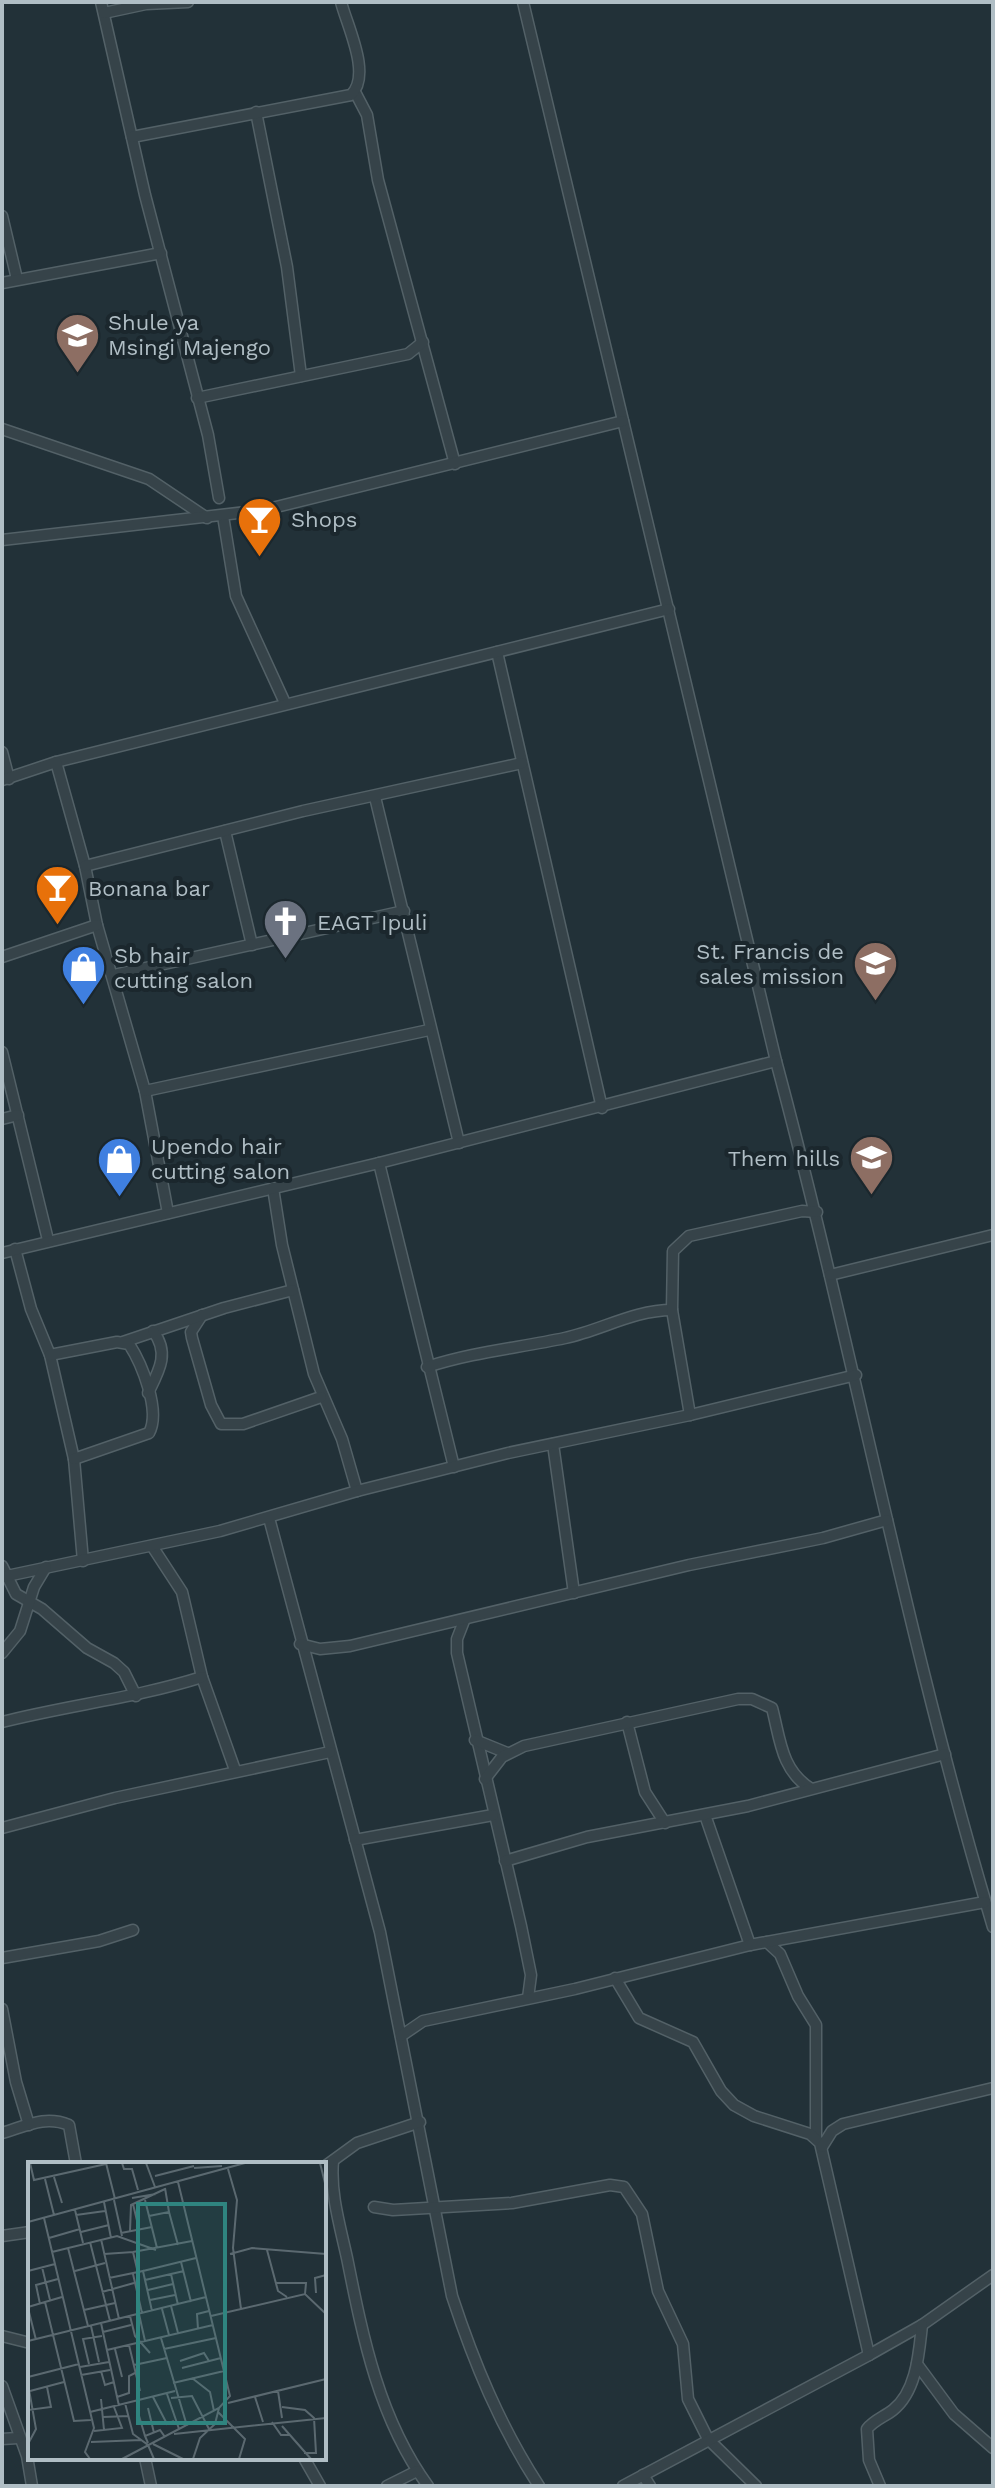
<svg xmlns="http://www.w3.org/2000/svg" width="995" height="2488" viewBox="0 0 995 2488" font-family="'Work Sans',sans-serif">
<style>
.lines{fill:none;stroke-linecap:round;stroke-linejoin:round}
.street-casing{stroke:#536167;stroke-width:13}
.street{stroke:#364349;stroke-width:10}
.labels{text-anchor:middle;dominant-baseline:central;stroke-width:8;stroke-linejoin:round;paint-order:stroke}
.poi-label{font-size:22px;fill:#b0bec5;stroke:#1b272d;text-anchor:start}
.inset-road{fill:none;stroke:#5b6970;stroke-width:2}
.view{fill:#2f847f;fill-opacity:0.15;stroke:#2f847f;stroke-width:4}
.inset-edge{fill:none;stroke:#b0bec5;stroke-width:4}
</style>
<rect width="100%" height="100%" fill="#223138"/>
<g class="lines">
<defs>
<g id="street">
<path d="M 101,2 L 145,195 L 208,435 L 219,498"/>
<path d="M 523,2 L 776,1061 C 853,1348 907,1642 993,1927"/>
<path d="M 104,13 L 146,4 L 188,2"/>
<path d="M 355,92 L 367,115 L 378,180 L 455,464"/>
<path d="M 256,112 L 287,267 L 301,376"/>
<path d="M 132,137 L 351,95 C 372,75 347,26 341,2"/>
<path d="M 2,216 L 17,279"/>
<path d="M 2,283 L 161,253"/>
<path d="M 197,398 L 408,354 L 423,342"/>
<path d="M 2,429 L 149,479 L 207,518"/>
<path d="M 223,516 L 236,596 L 285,703"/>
<path d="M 2,540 L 264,510 L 623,421"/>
<path d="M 497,652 L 602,1108"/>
<path d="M 2,752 L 9,779"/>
<path d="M 56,762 L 669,609"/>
<path d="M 2,780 L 56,762 L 85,866 L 97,925 L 145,1091 L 168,1213"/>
<path d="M 375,797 L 459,1143"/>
<path d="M 225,831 L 252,945"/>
<path d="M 85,866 L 303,811 L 522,763"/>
<path d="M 2,957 L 97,925"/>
<path d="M 114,975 L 404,911"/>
<path d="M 2,1052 L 48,1240"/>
<path d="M 145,1091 L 429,1030"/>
<path d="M 2,1119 L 18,1115"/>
<path d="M 379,1163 L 454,1467"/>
<path d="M 273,1188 L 282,1245 L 314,1374 L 342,1439 L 357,1491"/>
<path d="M 15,1249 L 31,1309 L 50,1355 L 74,1459 L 83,1561"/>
<path d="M 2,1253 L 379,1163 L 776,1061"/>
<path d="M 830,1275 L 993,1235"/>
<path d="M 202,1315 L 191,1332 L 192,1338 L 211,1405 L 221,1424 L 243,1424 L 321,1397"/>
<path d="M 123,1342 L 224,1308 L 293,1290"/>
<path d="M 50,1355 L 117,1342 L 129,1344 C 142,1364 161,1411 149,1433 L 74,1459"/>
<path d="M 427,1367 C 473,1352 518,1348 565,1338 C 602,1330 634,1310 672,1310"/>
<path d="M 148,1393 C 159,1371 170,1353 153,1331"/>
<path d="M 690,1415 L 672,1310 L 673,1251 L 689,1236 L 802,1211 L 817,1212"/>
<path d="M 553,1444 L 574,1593"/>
<path d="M 269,1518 L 380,1932 L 452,2296 C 474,2363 500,2426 539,2486"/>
<path d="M 152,1546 L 182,1592 L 202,1677 L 235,1770"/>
<path d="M 2,1566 L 16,1594 L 42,1609 L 87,1648 L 114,1663 L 124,1672 L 136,1696"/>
<path d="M 2,1577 L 220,1531 L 357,1491 L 508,1453 L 690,1415 L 856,1375"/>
<path d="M 464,1621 L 457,1639 L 457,1653 L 521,1926 L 531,1975 L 528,1998"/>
<path d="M 300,1644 L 320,1649 L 350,1646 L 689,1565 L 823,1538 L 887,1520"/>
<path d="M 2,1653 L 20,1631 L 34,1587 L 46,1567"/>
<path d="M 2,1722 C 69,1705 136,1698 202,1677"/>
<path d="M 627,1722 L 645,1792 L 665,1823"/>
<path d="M 475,1740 L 507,1753"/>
<path d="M 485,1779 L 502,1757 L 524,1746 L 738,1699 L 752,1699 L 772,1708 C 780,1738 781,1770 810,1788"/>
<path d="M 705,1815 L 750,1945"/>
<path d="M 2,1828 L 115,1798 L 330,1752"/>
<path d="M 355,1840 L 493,1815"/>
<path d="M 505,1861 L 587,1837 L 748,1806 L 945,1754"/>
<path d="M 767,1942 L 780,1954 L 798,1996 L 816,2025 L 816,2138"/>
<path d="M 2,1958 L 99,1941 L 133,1930"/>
<path d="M 615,1978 L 639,2018 L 693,2042 L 721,2091 L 734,2105 L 754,2116 L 810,2134 L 820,2143 L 869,2355"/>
<path d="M 2,2009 L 16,2082 L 29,2125"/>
<path d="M 401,2036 L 423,2021 L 575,1989 L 750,1945 L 985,1902"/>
<path d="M 2,2133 C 26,2126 45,2115 69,2125 L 76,2164"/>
<path d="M 822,2147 L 832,2131 L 843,2124 L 993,2088"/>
<path d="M 333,2161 C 330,2193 340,2226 347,2258 C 363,2338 379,2419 428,2486"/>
<path d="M 324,2167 L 357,2143 L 420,2122"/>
<path d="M 374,2207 L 393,2210 L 512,2203 L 610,2185 L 624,2187 L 642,2214 L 658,2291 L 683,2344 L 688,2399 L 708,2439 L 756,2486"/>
<path d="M 2,2236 L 30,2232"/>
<path d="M 2,2336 L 30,2343"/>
<path d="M 917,2364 L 954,2414 L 993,2448"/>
<path d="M 2,2386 L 27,2456 L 32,2486"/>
<path d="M 2,2439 L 18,2438"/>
<path d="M 145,2458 L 151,2486"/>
<path d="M 304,2458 L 320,2486"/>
<path d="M 643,2475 L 650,2486"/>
<path d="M 387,2486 L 417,2471"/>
<path d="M 623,2486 L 869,2355 L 922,2325 L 993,2275"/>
<path d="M 880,2486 L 869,2460 L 867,2429 C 874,2420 884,2417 893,2410 C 917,2391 919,2352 922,2325"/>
</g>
</defs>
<!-- street casing -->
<use href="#street" class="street-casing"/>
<!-- street -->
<use href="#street" class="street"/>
</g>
<!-- icons -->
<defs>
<symbol id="school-pin" viewBox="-11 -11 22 30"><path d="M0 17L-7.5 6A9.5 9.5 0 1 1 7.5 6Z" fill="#8d6e63" stroke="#1b272d"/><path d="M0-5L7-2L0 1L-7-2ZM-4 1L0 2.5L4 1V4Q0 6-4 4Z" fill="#fff"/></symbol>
<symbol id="bar-pin" viewBox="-11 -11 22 30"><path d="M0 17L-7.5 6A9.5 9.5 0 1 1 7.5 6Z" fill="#e8710a" stroke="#1b272d"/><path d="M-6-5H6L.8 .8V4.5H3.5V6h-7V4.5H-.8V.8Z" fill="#fff"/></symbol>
<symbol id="church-pin" viewBox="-11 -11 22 30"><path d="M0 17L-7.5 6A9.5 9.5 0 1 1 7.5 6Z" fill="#6b7280" stroke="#1b272d"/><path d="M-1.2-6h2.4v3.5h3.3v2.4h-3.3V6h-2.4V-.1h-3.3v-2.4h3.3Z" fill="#fff"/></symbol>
<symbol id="shop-pin" viewBox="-11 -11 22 30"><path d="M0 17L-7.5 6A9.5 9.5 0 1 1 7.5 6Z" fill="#3f7fe0" stroke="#1b272d"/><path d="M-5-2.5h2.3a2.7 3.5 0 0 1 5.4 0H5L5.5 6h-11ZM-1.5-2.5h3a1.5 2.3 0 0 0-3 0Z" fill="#fff"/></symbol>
</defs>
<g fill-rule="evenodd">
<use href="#school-pin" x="52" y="310" width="51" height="69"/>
<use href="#bar-pin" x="234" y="494" width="51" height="69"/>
<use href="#bar-pin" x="32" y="862" width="51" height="69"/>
<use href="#church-pin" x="260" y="896" width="51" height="69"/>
<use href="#school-pin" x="850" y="938" width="51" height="69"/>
<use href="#shop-pin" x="58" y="942" width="51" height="69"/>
<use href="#school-pin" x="846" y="1132" width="51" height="69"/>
<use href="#shop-pin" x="94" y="1134" width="51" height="69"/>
</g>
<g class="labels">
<!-- poi labels -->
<g class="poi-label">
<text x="108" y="322">Shule ya<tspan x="108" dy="25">Msingi Majengo</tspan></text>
<text x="291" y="519">Shops</text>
<text x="88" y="888">Bonana bar</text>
<text x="317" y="922">EAGT Ipuli</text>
<text x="844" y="951" text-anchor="end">St. Francis de<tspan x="844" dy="25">sales mission</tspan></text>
<text x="114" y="955">Sb hair<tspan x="114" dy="25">cutting salon</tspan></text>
<text x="151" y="1146">Upendo hair<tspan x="151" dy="25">cutting salon</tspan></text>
<text x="840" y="1158" text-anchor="end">Them hills</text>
</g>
</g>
<!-- overview -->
<g transform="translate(28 2162)">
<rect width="298" height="298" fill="#223138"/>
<path class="inset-road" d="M 2,1 L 6,18 L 78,2M 78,1 L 87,37M 94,1 L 96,7 L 104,7 L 110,28M 118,1 L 127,25M 292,1 L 298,25M 166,6 L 194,4M 200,7 L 209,38 L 205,86 L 213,147M 127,14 L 166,4M 26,15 L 34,41M 17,17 L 26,53M 104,36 L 128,32M 86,38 L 94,74M 117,38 L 129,86M 76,40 L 83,76M 105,42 L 111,67M 47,48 L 55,81M 141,50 L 150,83M 48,53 L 77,49M 121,54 L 141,50 L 137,26M 16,56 L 66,266 L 57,290 L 62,297M 0,60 L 217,1M 102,69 L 103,43 L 137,27M 53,70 L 81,63M 93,71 L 124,65M 21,76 L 52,67M 73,77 L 91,157M 62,80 L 82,159M 40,86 L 60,164M 239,88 L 250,129 L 259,135M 24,90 L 89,74 L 128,88M 105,90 L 164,79M 76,92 L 105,90 L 110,111M 202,92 L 224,86 L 298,92M 153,100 L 163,140M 14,105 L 22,138M 0,109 L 27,102M 47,109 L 77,101M 115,109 L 168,96M 105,112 L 114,151M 143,112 L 150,143M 81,116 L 115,109 L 124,149M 117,118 L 156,109M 248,121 L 278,121 L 277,132M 120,128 L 145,122M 74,130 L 106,121M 288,131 L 287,116 L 298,113M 122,138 L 147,133M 17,140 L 46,259 L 63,258M 12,142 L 8,123 L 30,117M 143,144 L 150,171M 0,145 L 34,135M 0,146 L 8,178M 134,147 L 141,173M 56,148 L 87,141M 111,152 L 117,179M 102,154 L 107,174 L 122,191M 183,154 L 277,132 L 298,152M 73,161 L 91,244M 63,164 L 71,200M 170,167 L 169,152 L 181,149M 75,170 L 103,163M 133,176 L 159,264M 0,179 L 178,135M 101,183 L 112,229M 87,187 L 94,215M 136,187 L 188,176M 79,188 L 185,163M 152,199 L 176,191 L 181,199M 61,202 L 55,177 L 74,174M 106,203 L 139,196M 52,205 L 81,200M 154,206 L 193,196M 73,209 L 77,223 L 86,220M 53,213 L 82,208M 0,215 L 51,202M 164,216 L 182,230 L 186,249M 145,221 L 196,209M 0,222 L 8,267 L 0,282M 2,229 L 36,220M 250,229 L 254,256M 139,232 L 151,267M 89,235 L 101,231 L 101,214 L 107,211M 125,235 L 139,262 L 146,259M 227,235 L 235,260M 143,236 L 164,234 L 181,267M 73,237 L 76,268M 97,241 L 105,272 L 120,283 L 126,297M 200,241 L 298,217M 254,245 L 277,248 L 286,256 L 288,291 L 276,291M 120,246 L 126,271M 109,247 L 117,274M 0,248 L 23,245 L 19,225M 62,250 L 147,229M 190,250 L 217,277 L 211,297M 75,255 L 101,254M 244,260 L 253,273 L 262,273M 254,264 L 283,297M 66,269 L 94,266 L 86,245M 146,272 L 298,256M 63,280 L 113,278M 120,281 L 117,274 L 132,268 L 137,275M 125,282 L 155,297M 94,297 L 191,246 L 202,234 L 150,20M 165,297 L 172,276 L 187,262 L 191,246"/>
<path class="view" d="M 110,42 L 197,42 L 197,261 L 110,261 Z"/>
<rect width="298" height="298" class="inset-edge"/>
</g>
<!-- border -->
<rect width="995" height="2488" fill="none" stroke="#b0bec5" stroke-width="8"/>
</svg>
